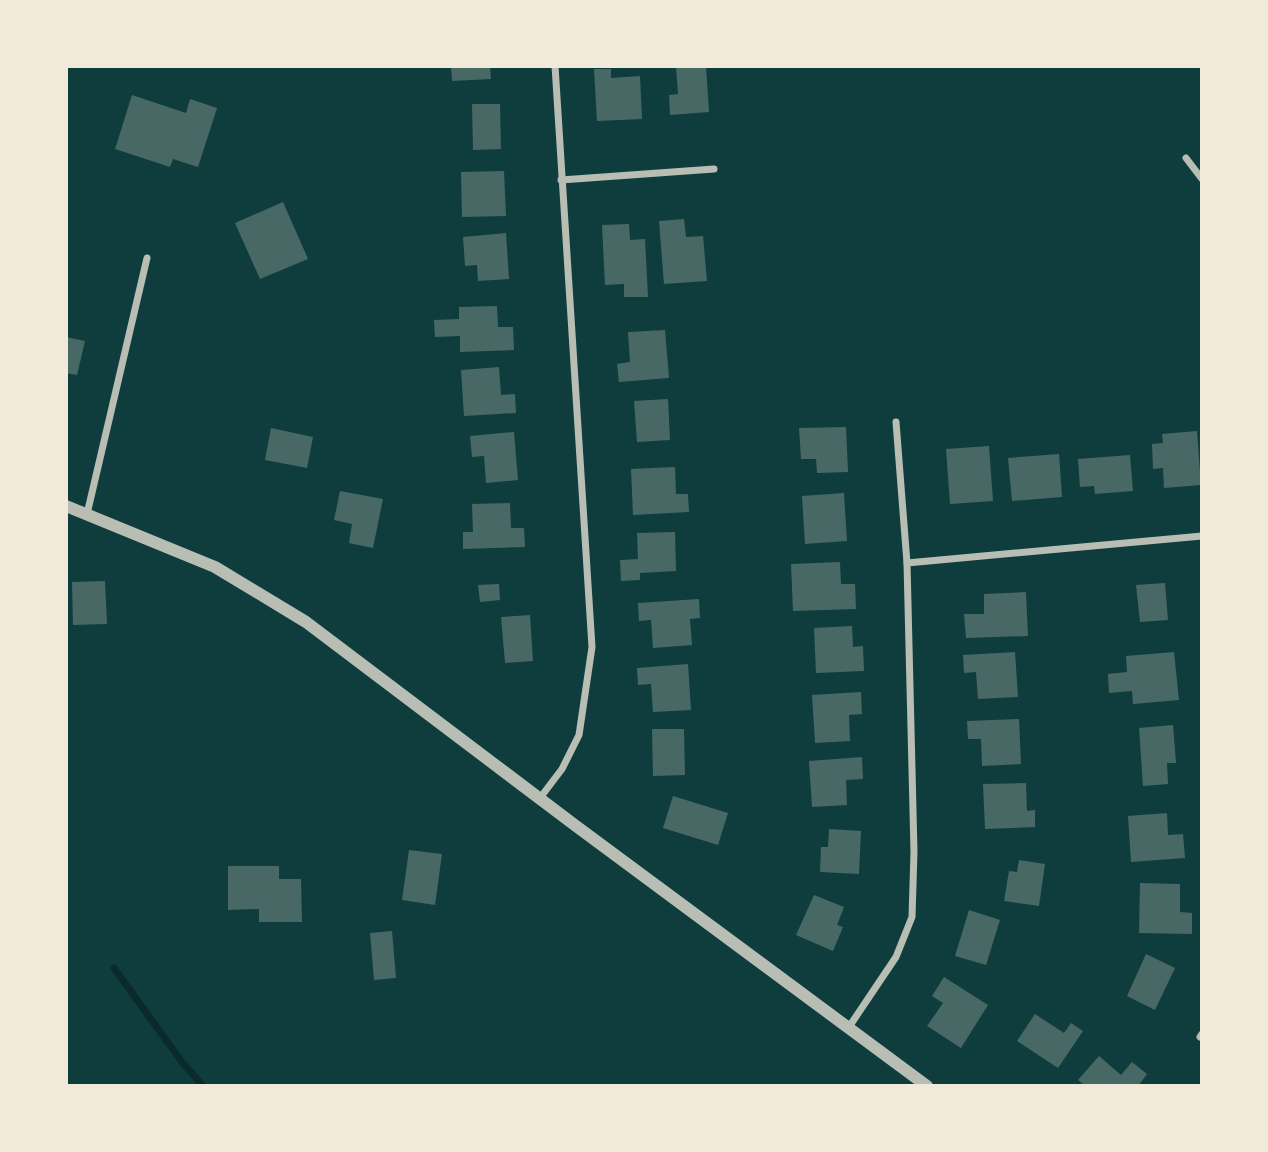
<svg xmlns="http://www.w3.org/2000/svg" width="1268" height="1152" viewBox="0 0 1268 1152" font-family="'Source Sans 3',sans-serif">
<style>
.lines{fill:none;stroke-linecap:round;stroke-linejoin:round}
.stream{stroke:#0a2a2b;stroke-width:7}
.building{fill:#486865}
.minor{stroke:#b8beb3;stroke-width:7}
.tertiary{stroke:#b8beb3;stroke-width:12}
</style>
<rect width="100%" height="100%" fill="#0f3d3e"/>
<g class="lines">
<!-- stream -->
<path class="stream" d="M 114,968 L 182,1062 L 203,1086"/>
</g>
<!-- building -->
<g class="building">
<path d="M 451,66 L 490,66 L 491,79 L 452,81 Z"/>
<path d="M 686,66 L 706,66 L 709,112 L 670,115 L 669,95 L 678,94 L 676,67 Z"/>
<path d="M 594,69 L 611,69 L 611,78 L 640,76 L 642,119 L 597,121 Z"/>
<path d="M 132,95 L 186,113 L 190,99 L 217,108 L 198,167 L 173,159 L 170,167 L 115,149 Z"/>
<path d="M 472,104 L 500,104 L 501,149 L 473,150 Z"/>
<path d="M 504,171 L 506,216 L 462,217 L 461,172 Z"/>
<path d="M 283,202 L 308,259 L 260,279 L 235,223 Z"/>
<path d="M 684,219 L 686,237 L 703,236 L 707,281 L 664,284 L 659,221 Z"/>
<path d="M 629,224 L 630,240 L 645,239 L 648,297 L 624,297 L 624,284 L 605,285 L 602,225 Z"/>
<path d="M 506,233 L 509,279 L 478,281 L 477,265 L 465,266 L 463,237 Z"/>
<path d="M 497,306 L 498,327 L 513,327 L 514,350 L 460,352 L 460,336 L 435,337 L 434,320 L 459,319 L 459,307 Z"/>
<path d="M 665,330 L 669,378 L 619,382 L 617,364 L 630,362 L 628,332 Z"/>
<path d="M 66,337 L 85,341 L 77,375 L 66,373 Z"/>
<path d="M 499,367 L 501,395 L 515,394 L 516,413 L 464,416 L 461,370 Z"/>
<path d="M 668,399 L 670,440 L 637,442 L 634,401 Z"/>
<path d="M 846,427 L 848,472 L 817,473 L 816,459 L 801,459 L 799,428 Z"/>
<path d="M 271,428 L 313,437 L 307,468 L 265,460 Z"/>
<path d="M 1197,431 L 1201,485 L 1164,488 L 1163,468 L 1153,469 L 1152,444 L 1163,443 L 1162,434 Z"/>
<path d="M 514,432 L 518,480 L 486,483 L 484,456 L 472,457 L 470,436 Z"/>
<path d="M 989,446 L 993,501 L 950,504 L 946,449 Z"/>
<path d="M 1059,454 L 1062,497 L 1012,501 L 1008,458 Z"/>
<path d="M 1130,455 L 1133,491 L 1095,494 L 1094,486 L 1080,487 L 1078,459 Z"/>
<path d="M 675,467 L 676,494 L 688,494 L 689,512 L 633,515 L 631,469 Z"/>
<path d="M 340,491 L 383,499 L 373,548 L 349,543 L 352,524 L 334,520 Z"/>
<path d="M 844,493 L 847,541 L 805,544 L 802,496 Z"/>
<path d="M 510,503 L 511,528 L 524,528 L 525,547 L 463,549 L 463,532 L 473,532 L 472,504 Z"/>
<path d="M 675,532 L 676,571 L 640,573 L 640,580 L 621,581 L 620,560 L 638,559 L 637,533 Z"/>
<path d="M 840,562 L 841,584 L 855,584 L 856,609 L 793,611 L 791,564 Z"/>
<path d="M 105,581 L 107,624 L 73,625 L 72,582 Z"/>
<path d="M 1165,583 L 1168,620 L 1140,622 L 1136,585 Z"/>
<path d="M 499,584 L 500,600 L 480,602 L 478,585 Z"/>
<path d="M 1026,592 L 1028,636 L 966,638 L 964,614 L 984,614 L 984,594 Z"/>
<path d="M 699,599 L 700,618 L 690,619 L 692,645 L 653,648 L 651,620 L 639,621 L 638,603 Z"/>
<path d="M 530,615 L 533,661 L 505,663 L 501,617 Z"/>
<path d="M 852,626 L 853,647 L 863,646 L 864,671 L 816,673 L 814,628 Z"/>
<path d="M 1015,652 L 1018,697 L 978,699 L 976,672 L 964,673 L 963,655 Z"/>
<path d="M 1174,652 L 1179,700 L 1133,704 L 1132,691 L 1109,693 L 1108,674 L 1127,672 L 1126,656 Z"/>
<path d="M 688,664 L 691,710 L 653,712 L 651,684 L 638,685 L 637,668 Z"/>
<path d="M 861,692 L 862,714 L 849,715 L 850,741 L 815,743 L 812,695 Z"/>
<path d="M 1019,719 L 1021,764 L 982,766 L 981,739 L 968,739 L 967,721 Z"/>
<path d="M 1173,725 L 1176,763 L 1167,763 L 1168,784 L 1143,786 L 1139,728 Z"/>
<path d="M 652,729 L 684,729 L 685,775 L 653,776 Z"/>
<path d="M 862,757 L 863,779 L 846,780 L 847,805 L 812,807 L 809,761 Z"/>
<path d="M 1026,783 L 1027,811 L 1035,810 L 1035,827 L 985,829 L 983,784 Z"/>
<path d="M 673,796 L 728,813 L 718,845 L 663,828 Z"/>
<path d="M 1167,813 L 1168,835 L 1183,834 L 1185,858 L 1131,862 L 1128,816 Z"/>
<path d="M 829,829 L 861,831 L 859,874 L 820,872 L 821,847 L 828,847 Z"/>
<path d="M 409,850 L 442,854 L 435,905 L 402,900 Z"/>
<path d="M 1019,860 L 1045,864 L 1039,906 L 1004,901 L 1009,871 L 1017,872 Z"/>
<path d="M 228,866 L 279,866 L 279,879 L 301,879 L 302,922 L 259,922 L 259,909 L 228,910 Z"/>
<path d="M 1140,883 L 1180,884 L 1180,912 L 1192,913 L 1192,934 L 1139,933 Z"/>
<path d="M 814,895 L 844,907 L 837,925 L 843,927 L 833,951 L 796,935 Z"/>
<path d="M 969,910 L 1000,920 L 986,965 L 955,956 Z"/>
<path d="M 392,931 L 396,978 L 374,980 L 370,933 Z"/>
<path d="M 1146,954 L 1175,968 L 1155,1010 L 1127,996 Z"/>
<path d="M 944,977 L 988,1005 L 961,1048 L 927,1026 L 943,1003 L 932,996 Z"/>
<path d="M 1035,1014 L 1064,1033 L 1071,1023 L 1083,1031 L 1058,1068 L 1017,1041 Z"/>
<path d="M 1099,1056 L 1121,1075 L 1132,1062 L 1147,1074 L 1138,1086 L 1085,1086 L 1078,1080 Z"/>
</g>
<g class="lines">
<!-- minor -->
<g class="minor">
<path d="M 1186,158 L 1202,179"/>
<path d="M 561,180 L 714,169"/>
<path d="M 87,514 L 147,258"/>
<path d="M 907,563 L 1202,536"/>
<path d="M 540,798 L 562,769 L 579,735 L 592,647 L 555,66"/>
<path d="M 849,1027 L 896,957 L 912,917 L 914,852 L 907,563 L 896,422"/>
<path d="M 1200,1037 L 1202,1034"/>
</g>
<!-- tertiary -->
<path class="tertiary" d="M 66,506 L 215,567 L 306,622 L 576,826 L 927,1086"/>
</g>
<!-- border -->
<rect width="1268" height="1152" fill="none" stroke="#f1e9da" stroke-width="136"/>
</svg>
